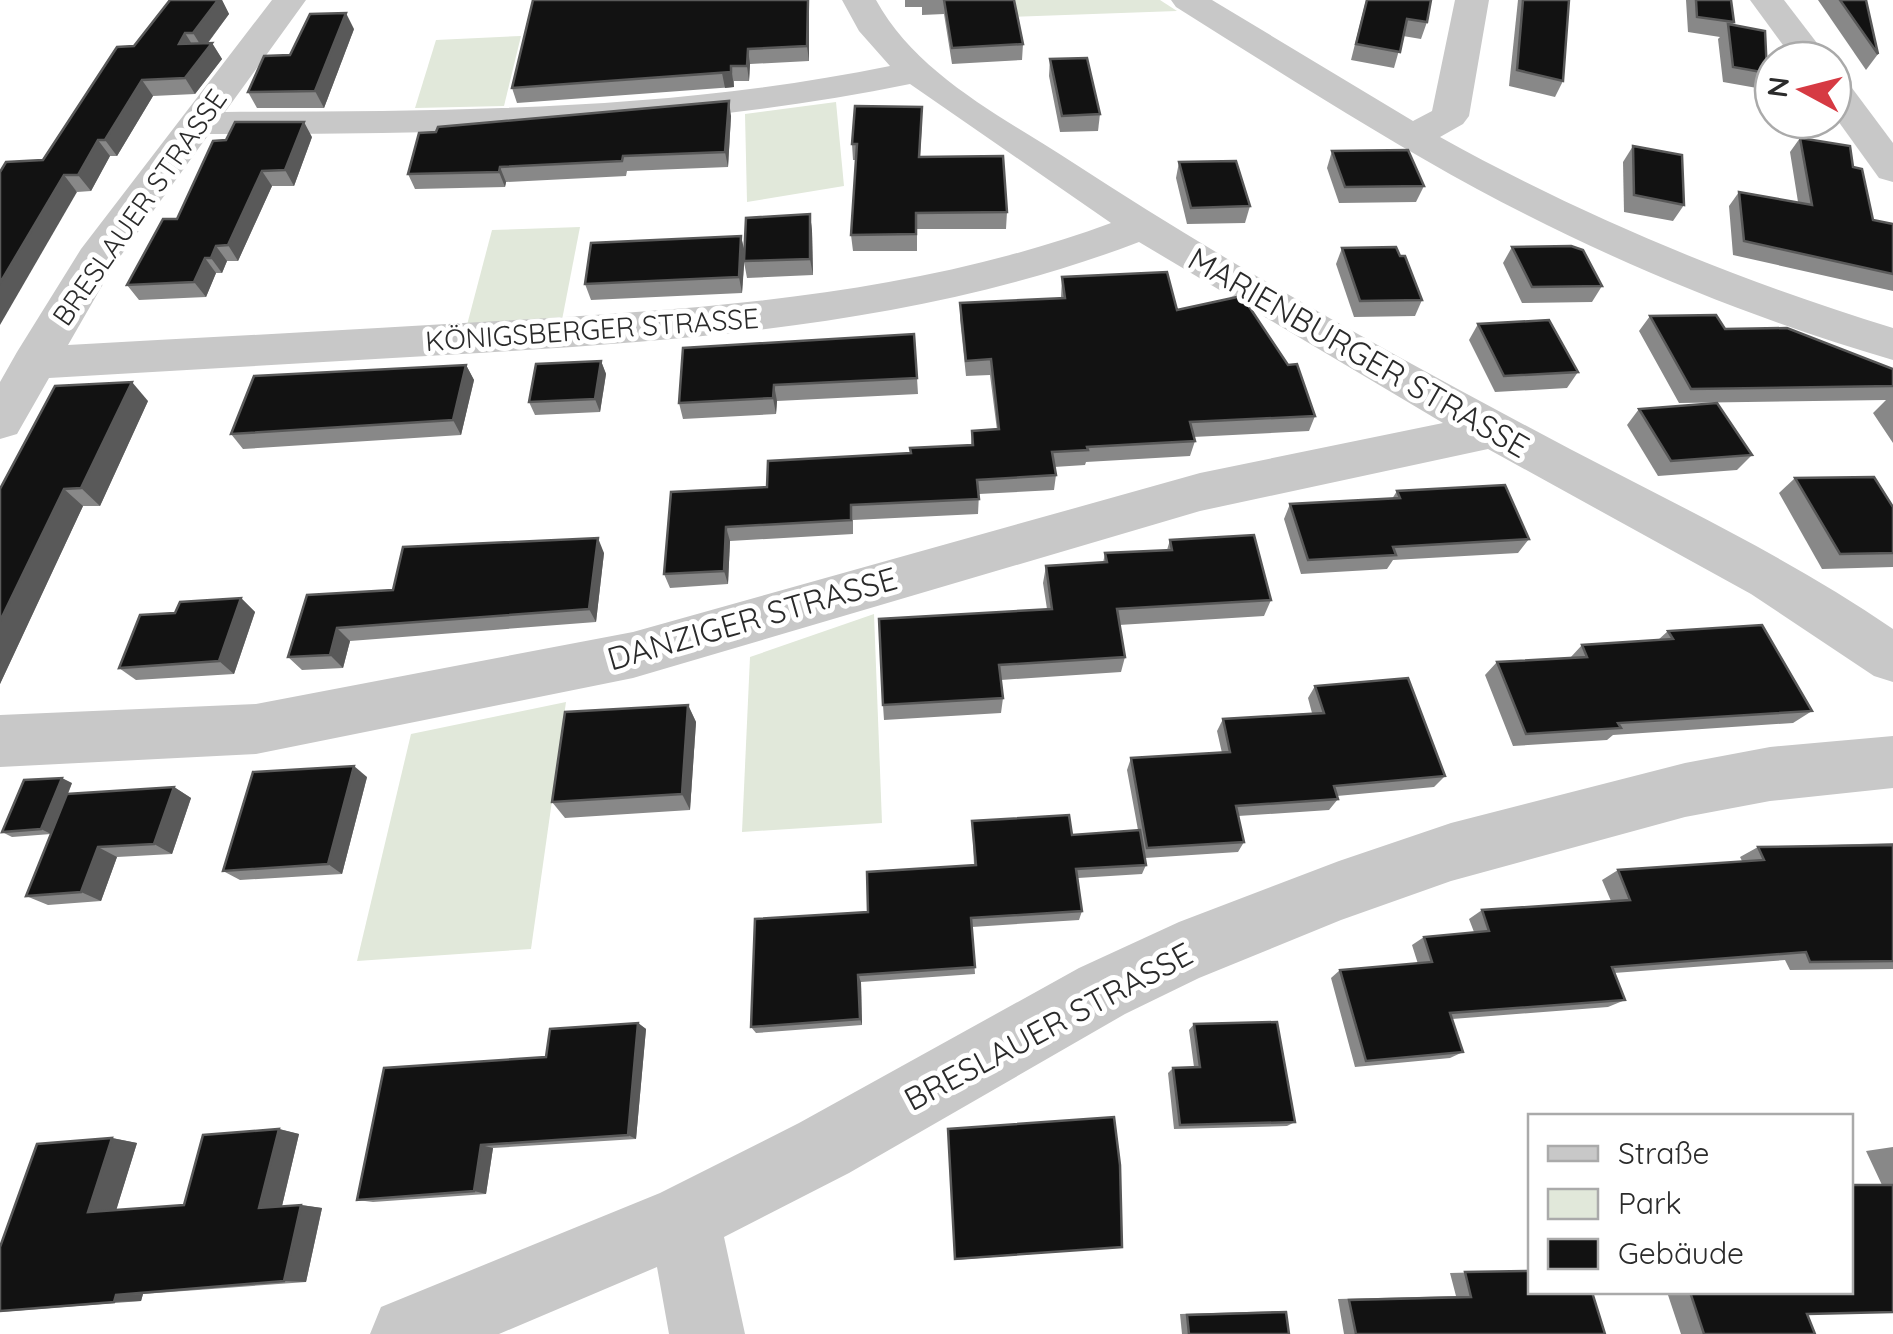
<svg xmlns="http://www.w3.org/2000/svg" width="1893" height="1334" viewBox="0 0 1893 1334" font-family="Quicksand,sans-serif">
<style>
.green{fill:#e1e8da}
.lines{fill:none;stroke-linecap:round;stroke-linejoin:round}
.minor{fill:#c8c8c8;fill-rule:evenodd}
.wall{fill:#888}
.shaded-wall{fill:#595959}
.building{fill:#121212;stroke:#595959;stroke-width:2.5}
.labels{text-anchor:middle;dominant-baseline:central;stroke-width:10;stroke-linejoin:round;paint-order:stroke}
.far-street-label{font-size:28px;fill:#2b2b2b;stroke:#fff}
.street-label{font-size:32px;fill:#2b2b2b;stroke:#fff}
</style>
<rect width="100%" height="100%" fill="#fff"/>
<!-- green -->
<g class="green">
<path d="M 1010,0 L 1160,0 L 1177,11 L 1012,17 Z"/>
<path d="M 521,36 L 504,106 L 415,108 L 436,40 Z"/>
<path d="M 836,102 L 844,186 L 747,202 L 745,114 Z"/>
<path d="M 580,227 L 562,320 L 467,325 L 492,230 Z"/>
<path d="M 874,614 L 882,823 L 742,832 L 750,657 Z"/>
<path d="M 566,702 L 531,949 L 357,961 L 411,734 Z"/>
</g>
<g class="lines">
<!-- minor -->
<g class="minor">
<path d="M 272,0 L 306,0 L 225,112 C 448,111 671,111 890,66 L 859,31 L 842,0 L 876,0 C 917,75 1003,117 1072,162 C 1232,267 1400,359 1570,449 C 1679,506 1791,559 1893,629 L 1893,682 L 1874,676 L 1751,594 L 1488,449 L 1200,511 L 633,678 L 256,754 L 0,767 L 0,715 L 256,704 L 633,632 L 1200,473 L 1443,423 L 1139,242 C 927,323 704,339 479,353 C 336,361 192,370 49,378 L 17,434 L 0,439 L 0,382 L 17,352 L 81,249 ZM 910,84 L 1111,223 C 918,294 717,308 514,320 C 366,329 217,337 68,345 L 114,265 L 209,134 C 445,134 678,132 910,84 Z"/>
<path d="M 1171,0 L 1212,0 L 1413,121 L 1432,111 L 1455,0 L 1489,0 L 1469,116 L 1463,124 L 1440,137 C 1584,217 1736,280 1893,328 L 1893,360 C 1749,318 1609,260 1477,189 C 1374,133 1275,69 1176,7 Z"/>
<path d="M 1750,0 L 1784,0 L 1830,60 L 1794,60 Z"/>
<path d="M 1833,77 L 1846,80 L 1893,143 L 1893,182 L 1879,178 L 1833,114 Z"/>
<path d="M 1893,736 L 1893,788 L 1770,801 L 1685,817 L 1451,881 L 1341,920 L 1199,978 L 1125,1014 L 849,1173 L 724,1237 L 745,1334 L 669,1334 L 657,1267 L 499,1334 L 370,1334 L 381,1307 L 660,1193 L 799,1123 L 1079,968 L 1179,922 L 1339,861 L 1451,823 L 1685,763 L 1770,747 Z"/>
</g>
</g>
<!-- wall -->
<g class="wall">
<path d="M 170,0 L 222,0 L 229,14 L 208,43 L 212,43 L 222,59 L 195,94 L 153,96 L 117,156 L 110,156 L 91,191 L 77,192 L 43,160 Z"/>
<path d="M 533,0 L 809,0 L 809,61 L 750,64 L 749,81 L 734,81 L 734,87 L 517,103 L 512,88 Z"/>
<path d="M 905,0 L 1014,0 L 1023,44 L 1022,60 L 952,64 L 944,14 L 922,15 L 922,7 L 905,7 Z"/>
<path d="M 1366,0 L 1431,0 L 1427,22 L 1421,39 L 1403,36 L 1394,68 L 1351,60 Z"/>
<path d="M 1518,0 L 1569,0 L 1563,81 L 1555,97 L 1509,86 Z"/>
<path d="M 1686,0 L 1731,0 L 1734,22 L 1733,25 L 1767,73 L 1757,88 L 1723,82 L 1718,39 L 1720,37 L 1688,32 Z"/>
<path d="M 1818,0 L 1866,0 L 1878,54 L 1866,70 Z"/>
<path d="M 354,29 L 324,108 L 257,108 L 248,92 L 290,55 Z"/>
<path d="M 1050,59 L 1100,114 L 1098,131 L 1060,132 L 1049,76 Z"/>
<path d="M 731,116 L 728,167 L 627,171 L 626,176 L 506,182 L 505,187 L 415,189 L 408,174 Z"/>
<path d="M 922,123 L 920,157 L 1007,212 L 1006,229 L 917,229 L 917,251 L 853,251 L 851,235 L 856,160 L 853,160 L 852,144 Z"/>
<path d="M 312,137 L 294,186 L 272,186 L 238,261 L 227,261 L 222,273 L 216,273 L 206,297 L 139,300 L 127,285 L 177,219 Z"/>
<path d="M 1800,138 L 1853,167 L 1873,220 L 1893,224 L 1893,291 L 1733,255 L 1729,206 L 1739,192 L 1798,202 L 1790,152 Z"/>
<path d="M 1633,146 L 1684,205 L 1673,221 L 1624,212 L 1623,162 Z"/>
<path d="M 1332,151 L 1424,186 L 1416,202 L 1339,203 L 1327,168 Z"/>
<path d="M 1179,162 L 1250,206 L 1245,223 L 1187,224 L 1176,178 Z"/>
<path d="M 810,214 L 812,231 L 813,275 L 747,278 L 744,262 L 742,293 L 591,300 L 585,284 L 741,236 L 744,251 Z"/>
<path d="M 1512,247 L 1602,286 L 1592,302 L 1522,303 L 1503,263 Z"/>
<path d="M 1342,248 L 1422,300 L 1415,316 L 1354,317 L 1336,264 Z"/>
<path d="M 1062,277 L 1177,310 L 1315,416 L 1309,431 L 1193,437 L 1195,441 L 1190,456 L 1086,462 L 1085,465 L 1054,467 L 1056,475 L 1054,490 L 979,494 L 978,514 L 853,520 L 853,534 L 730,541 L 728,584 L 670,588 L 664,574 L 767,487 L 911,453 L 971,445 L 972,431 L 997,430 L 990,375 L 966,376 L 960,319 L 960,303 L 1061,298 Z"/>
<path d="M 1650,316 L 1725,329 L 1893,369 L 1893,443 L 1873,413 L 1886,400 L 1679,403 L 1639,331 Z"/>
<path d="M 1478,324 L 1578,372 L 1567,388 L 1495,392 L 1469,340 Z"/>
<path d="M 683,348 L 917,378 L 918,394 L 777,401 L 776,414 L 683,419 L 679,403 Z"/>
<path d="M 601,361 L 606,374 L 600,412 L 535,415 L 529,402 Z"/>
<path d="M 466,365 L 474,380 L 461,435 L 243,449 L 231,434 Z"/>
<path d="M 148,401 L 100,506 L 83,506 L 0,684 L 0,489 Z"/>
<path d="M 1639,409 L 1752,455 L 1737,470 L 1658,476 L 1627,425 Z"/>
<path d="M 1795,478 L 1893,507 L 1893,567 L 1822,569 L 1779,493 Z"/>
<path d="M 1397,491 L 1529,539 L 1518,553 L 1393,560 L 1387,569 L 1301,574 L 1284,519 L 1290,504 L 1392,499 Z"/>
<path d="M 1170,540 L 1271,600 L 1264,616 L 1119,625 L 1125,657 L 1121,672 L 1001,680 L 1003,698 L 1001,713 L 884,720 L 883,705 L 1047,609 L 1043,583 L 1046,566 L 1103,563 L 1105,553 L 1167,550 Z"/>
<path d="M 604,553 L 596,622 L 350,641 L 343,668 L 302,670 L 288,657 L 393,590 Z"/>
<path d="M 241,598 L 255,612 L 234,674 L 136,680 L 119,668 L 175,613 Z"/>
<path d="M 1668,631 L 1812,711 L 1793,723 L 1613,735 L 1607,740 L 1513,746 L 1485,675 L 1497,662 L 1570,658 L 1582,645 L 1658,640 Z"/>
<path d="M 1315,686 L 1445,776 L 1434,787 L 1337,796 L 1338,799 L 1329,810 L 1238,816 L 1244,842 L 1238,852 L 1145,858 L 1146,865 L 1142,874 L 1078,878 L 1082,911 L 1079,920 L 972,927 L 975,974 L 861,982 L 862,1025 L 756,1033 L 751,1027 L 868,912 L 974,865 L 972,821 L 1072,835 L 1138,830 L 1127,770 L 1131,758 L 1222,753 L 1217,731 L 1223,719 L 1312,713 L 1308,698 Z"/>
<path d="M 688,705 L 696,722 L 690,810 L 565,818 L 552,802 Z"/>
<path d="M 367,777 L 342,874 L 240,880 L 223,871 Z"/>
<path d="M 72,783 L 68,794 L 174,787 L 191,798 L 172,854 L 117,857 L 101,901 L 48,905 L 26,896 L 51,834 L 12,837 L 2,832 Z"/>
<path d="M 1893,843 L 1893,969 L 1790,970 L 1785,960 L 1614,973 L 1625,1000 L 1608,1007 L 1452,1019 L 1463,1052 L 1450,1058 L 1355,1067 L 1331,978 L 1340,970 L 1418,964 L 1412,945 L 1424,937 L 1474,932 L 1469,919 L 1482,910 L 1611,901 L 1602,880 L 1618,870 L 1742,861 L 1740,857 L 1758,847 Z"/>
<path d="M 638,1023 L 646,1029 L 636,1139 L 493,1148 L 486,1194 L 373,1202 L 357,1200 L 546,1057 Z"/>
<path d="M 1194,1024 L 1295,1122 L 1287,1126 L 1174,1129 L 1168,1073 L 1173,1068 L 1194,1067 L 1189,1030 Z"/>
<path d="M 279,1129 L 299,1134 L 282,1206 L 301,1205 L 322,1208 L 306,1282 L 143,1294 L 141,1301 L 0,1312 L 0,1247 L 112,1138 L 137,1143 L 116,1210 L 184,1205 Z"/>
<path d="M 948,1129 L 1122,1247 L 955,1260 Z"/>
<path d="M 1893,1147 L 1893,1312 L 1807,1314 L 1815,1334 L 1681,1334 L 1667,1292 L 1850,1292 L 1882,1185 L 1866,1151 Z"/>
<path d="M 1530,1271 L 1605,1334 L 1344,1334 L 1338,1299 L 1456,1296 L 1450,1273 Z"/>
<path d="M 1276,1311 L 1286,1312 L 1289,1334 L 1182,1334 L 1180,1314 Z"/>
</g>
<!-- shaded-wall -->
<g class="shaded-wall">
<path d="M 206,0 L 222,0 L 229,14 L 203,49 L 193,33 Z"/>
<path d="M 808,0 L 809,0 L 809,61 L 807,46 Z"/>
<path d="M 346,13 L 354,29 L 324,108 L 315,91 Z"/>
<path d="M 185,33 L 195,49 L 179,44 Z"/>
<path d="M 212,43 L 222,59 L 195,94 L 185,78 Z"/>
<path d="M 748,49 L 750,64 L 749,81 L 747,66 Z"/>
<path d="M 731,66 L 734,87 L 725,88 L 722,73 Z"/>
<path d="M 142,80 L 153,96 L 117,156 L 105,140 Z"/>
<path d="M 729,101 L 731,116 L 728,167 L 725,152 Z"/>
<path d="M 304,122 L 312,137 L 294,186 L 285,170 Z"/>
<path d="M 98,140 L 110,156 L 91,191 L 78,175 Z"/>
<path d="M 500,167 L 506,182 L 505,187 L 499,172 Z"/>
<path d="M 262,171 L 272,186 L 238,261 L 228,245 Z"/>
<path d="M 64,175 L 77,192 L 0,325 L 0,283 Z"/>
<path d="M 810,214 L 812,231 L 813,275 L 810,259 Z"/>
<path d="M 741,236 L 745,253 L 742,293 L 739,277 Z"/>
<path d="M 216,246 L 227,261 L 222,273 L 211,258 Z"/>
<path d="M 205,258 L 216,273 L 206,297 L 194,282 Z"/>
<path d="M 601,361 L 606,374 L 600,412 L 595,399 Z"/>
<path d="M 466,365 L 474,380 L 461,435 L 453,420 Z"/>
<path d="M 132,382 L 148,401 L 100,506 L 81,488 Z"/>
<path d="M 774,385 L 777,401 L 776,414 L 773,398 Z"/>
<path d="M 64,489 L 83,506 L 0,684 L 0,621 Z"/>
<path d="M 726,527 L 730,541 L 728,584 L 724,571 Z"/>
<path d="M 598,538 L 604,553 L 596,622 L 589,609 Z"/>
<path d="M 241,598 L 255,612 L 234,674 L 219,661 Z"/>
<path d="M 337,628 L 350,641 L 343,668 L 330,655 Z"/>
<path d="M 688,705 L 696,722 L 690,810 L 682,794 Z"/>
<path d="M 354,766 L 367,777 L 342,874 L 328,864 Z"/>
<path d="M 62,778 L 72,783 L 51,834 L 41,829 Z"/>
<path d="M 174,787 L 191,798 L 172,854 L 154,844 Z"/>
<path d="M 98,847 L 117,857 L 101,901 L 81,892 Z"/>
<path d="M 858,975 L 861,982 L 862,1025 L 860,1019 Z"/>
<path d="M 638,1023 L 646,1029 L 636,1139 L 628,1135 Z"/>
<path d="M 279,1129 L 299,1134 L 281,1210 L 259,1208 Z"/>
<path d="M 112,1138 L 137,1143 L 115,1214 L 88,1212 Z"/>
<path d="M 481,1145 L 493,1148 L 486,1194 L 474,1191 Z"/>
<path d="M 301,1205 L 322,1208 L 306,1282 L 284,1281 Z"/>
<path d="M 143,1294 L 141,1301 L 114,1302 L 116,1295 Z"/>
</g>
<!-- building -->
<g class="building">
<path d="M 170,0 L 218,0 L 193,33 L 185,33 L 179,44 L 212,43 L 185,78 L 142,80 L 105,140 L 98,140 L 78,175 L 64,175 L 0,283 L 0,172 L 6,162 L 43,160 L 117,47 L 134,46 Z"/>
<path d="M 533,0 L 808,0 L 807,46 L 748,49 L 747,66 L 731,66 L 731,72 L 512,88 Z"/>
<path d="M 944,0 L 1014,0 L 1023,44 L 952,48 Z"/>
<path d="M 1367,0 L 1431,0 L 1427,22 L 1407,19 L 1400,52 L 1356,44 Z"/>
<path d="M 1523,0 L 1569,0 L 1563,81 L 1517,70 Z"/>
<path d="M 1696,0 L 1731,0 L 1734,22 L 1697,17 Z"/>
<path d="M 1840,0 L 1866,0 L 1878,54 Z"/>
<path d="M 346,13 L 315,91 L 248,92 L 264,56 L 290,55 L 310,14 Z"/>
<path d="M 1728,24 L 1765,31 L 1767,73 L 1733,67 Z"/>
<path d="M 1087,58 L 1100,114 L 1062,116 L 1050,59 Z"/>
<path d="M 729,101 L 725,152 L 623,156 L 622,161 L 500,167 L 499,172 L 408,174 L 419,133 L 436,132 L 438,127 Z"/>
<path d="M 855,106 L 922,107 L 919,157 L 1003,156 L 1007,212 L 916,213 L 916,234 L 851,235 L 857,144 L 852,144 Z"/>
<path d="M 235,122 L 304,122 L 285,170 L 262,171 L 228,245 L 216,246 L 211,258 L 205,258 L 194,282 L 127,285 L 163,219 L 177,219 L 213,141 L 226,140 Z"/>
<path d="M 1800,138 L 1850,146 L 1853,167 L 1862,169 L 1873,220 L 1893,224 L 1893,274 L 1744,241 L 1739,192 L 1812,205 Z"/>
<path d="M 1633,146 L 1682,155 L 1684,205 L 1634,195 Z"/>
<path d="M 1408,150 L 1424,186 L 1345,187 L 1332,151 Z"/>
<path d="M 1236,161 L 1250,206 L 1191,208 L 1179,162 Z"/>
<path d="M 810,214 L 810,259 L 744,261 L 746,218 Z"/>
<path d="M 741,236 L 739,277 L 585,284 L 591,243 Z"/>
<path d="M 1571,246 L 1583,250 L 1602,286 L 1532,287 L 1512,247 Z"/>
<path d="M 1396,247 L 1400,256 L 1405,256 L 1422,300 L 1360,301 L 1342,248 Z"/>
<path d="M 1167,272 L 1177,310 L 1242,296 L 1288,365 L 1297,364 L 1315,416 L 1190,422 L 1195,441 L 1087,447 L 1088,450 L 1052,452 L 1056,475 L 977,480 L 979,499 L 851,505 L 851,520 L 726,527 L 724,571 L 664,574 L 671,492 L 767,487 L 768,461 L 911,453 L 910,448 L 973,445 L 972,431 L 999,429 L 991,359 L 966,361 L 960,303 L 1065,298 L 1062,277 Z"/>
<path d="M 1716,315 L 1725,329 L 1787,328 L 1893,369 L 1893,386 L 1691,389 L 1650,316 Z"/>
<path d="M 1549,320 L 1578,372 L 1504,376 L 1478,324 Z"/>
<path d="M 914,334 L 917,378 L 774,385 L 773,398 L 679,403 L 683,348 Z"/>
<path d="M 601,361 L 595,399 L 529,402 L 536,364 Z"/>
<path d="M 466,365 L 453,420 L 231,434 L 254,376 Z"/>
<path d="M 132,382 L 81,488 L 64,489 L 0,621 L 0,489 L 55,386 Z"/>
<path d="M 1717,403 L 1752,455 L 1671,461 L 1639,409 Z"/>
<path d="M 1874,477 L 1893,507 L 1893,553 L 1840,554 L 1795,478 Z"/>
<path d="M 1505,485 L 1529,539 L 1393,547 L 1396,555 L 1308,560 L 1290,504 L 1400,498 L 1397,491 Z"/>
<path d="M 1254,535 L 1271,600 L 1117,609 L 1125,657 L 999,665 L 1003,698 L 883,705 L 879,619 L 1052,609 L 1046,566 L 1107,562 L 1105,553 L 1172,550 L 1170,540 Z"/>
<path d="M 598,538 L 589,609 L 337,628 L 330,655 L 288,657 L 307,595 L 393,590 L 403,547 Z"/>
<path d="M 241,598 L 219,661 L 119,668 L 140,615 L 175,613 L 180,602 Z"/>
<path d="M 1762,625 L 1812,711 L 1618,723 L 1621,728 L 1526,734 L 1497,662 L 1587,657 L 1582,645 L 1673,639 L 1668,631 Z"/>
<path d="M 1408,678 L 1445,776 L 1334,786 L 1338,799 L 1236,806 L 1244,842 L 1147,848 L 1131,758 L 1230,752 L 1223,719 L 1324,713 L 1315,686 Z"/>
<path d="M 688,705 L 682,794 L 552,802 L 565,712 Z"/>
<path d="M 354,766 L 328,864 L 223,871 L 253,772 Z"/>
<path d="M 62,778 L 41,829 L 2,832 L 24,780 Z"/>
<path d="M 174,787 L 154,844 L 98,847 L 81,892 L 26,896 L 67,794 Z"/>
<path d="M 1069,815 L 1072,835 L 1140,830 L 1146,865 L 1076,869 L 1082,911 L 971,918 L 975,967 L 858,975 L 860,1019 L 751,1027 L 755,919 L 868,912 L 867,872 L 976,865 L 972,821 Z"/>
<path d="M 1893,845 L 1893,961 L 1810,962 L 1806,952 L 1612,967 L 1625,1000 L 1450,1013 L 1463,1052 L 1366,1061 L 1340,970 L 1432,962 L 1424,937 L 1489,931 L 1482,910 L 1630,900 L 1618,870 L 1764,860 L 1758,847 Z"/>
<path d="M 1277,1022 L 1295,1122 L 1180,1125 L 1173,1068 L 1200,1067 L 1194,1024 Z"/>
<path d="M 638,1023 L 628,1135 L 481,1145 L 474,1191 L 357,1200 L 384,1068 L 546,1057 L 550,1029 Z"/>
<path d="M 1114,1117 L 1120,1165 L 1122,1247 L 955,1259 L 948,1129 Z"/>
<path d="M 279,1129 L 259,1208 L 301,1205 L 284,1281 L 116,1295 L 114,1302 L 0,1311 L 0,1247 L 37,1144 L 112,1138 L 88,1212 L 184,1205 L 203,1135 Z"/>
<path d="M 1850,1185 L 1893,1185 L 1893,1312 L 1807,1314 L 1815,1334 L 1704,1334 L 1690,1292 L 1850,1292 Z"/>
<path d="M 1530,1271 L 1530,1292 L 1592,1292 L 1605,1334 L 1356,1334 L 1349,1300 L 1471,1297 L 1465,1272 Z"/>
<path d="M 1286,1312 L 1289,1334 L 1189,1334 L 1187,1315 Z"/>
</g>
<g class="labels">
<!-- far-street labels -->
<g class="far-street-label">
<text transform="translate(139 207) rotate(-55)">BRESLAUER STRASSE</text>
<text transform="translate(592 329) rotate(-4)">KÖNIGSBERGER STRASSE</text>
</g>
<!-- street labels -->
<g class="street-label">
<text transform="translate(1359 352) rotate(30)">MARIENBURGER STRASSE</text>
<text transform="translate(752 618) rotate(-16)">DANZIGER STRASSE</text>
<text transform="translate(1048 1026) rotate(-28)">BRESLAUER STRASSE</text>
</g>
</g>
<!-- legend -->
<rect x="1528" y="1114" width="325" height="180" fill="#ffffff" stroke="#aaaaaa" stroke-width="2.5"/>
<rect x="1548" y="1146" width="50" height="15" fill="#c8c8c8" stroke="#aaaaaa" stroke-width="2.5"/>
<text x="1618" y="1164" font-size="30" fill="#2b2b2b">Straße</text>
<rect x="1548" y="1189" width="50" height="30" fill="#e1e8da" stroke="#aaaaaa" stroke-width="2.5"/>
<text x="1618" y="1214" font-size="30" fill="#2b2b2b">Park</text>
<rect x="1548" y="1239" width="50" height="30" fill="#121212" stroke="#aaaaaa" stroke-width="2.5"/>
<text x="1618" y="1264" font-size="30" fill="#2b2b2b">Gebäude</text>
<!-- north arrow -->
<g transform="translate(1803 90) rotate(277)"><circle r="48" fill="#ffffff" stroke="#aaaaaa" stroke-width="2.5"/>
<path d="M0-8L18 38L0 25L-18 38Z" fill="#d63a43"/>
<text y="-15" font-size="28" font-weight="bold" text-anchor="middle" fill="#2b2b2b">N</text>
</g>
</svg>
